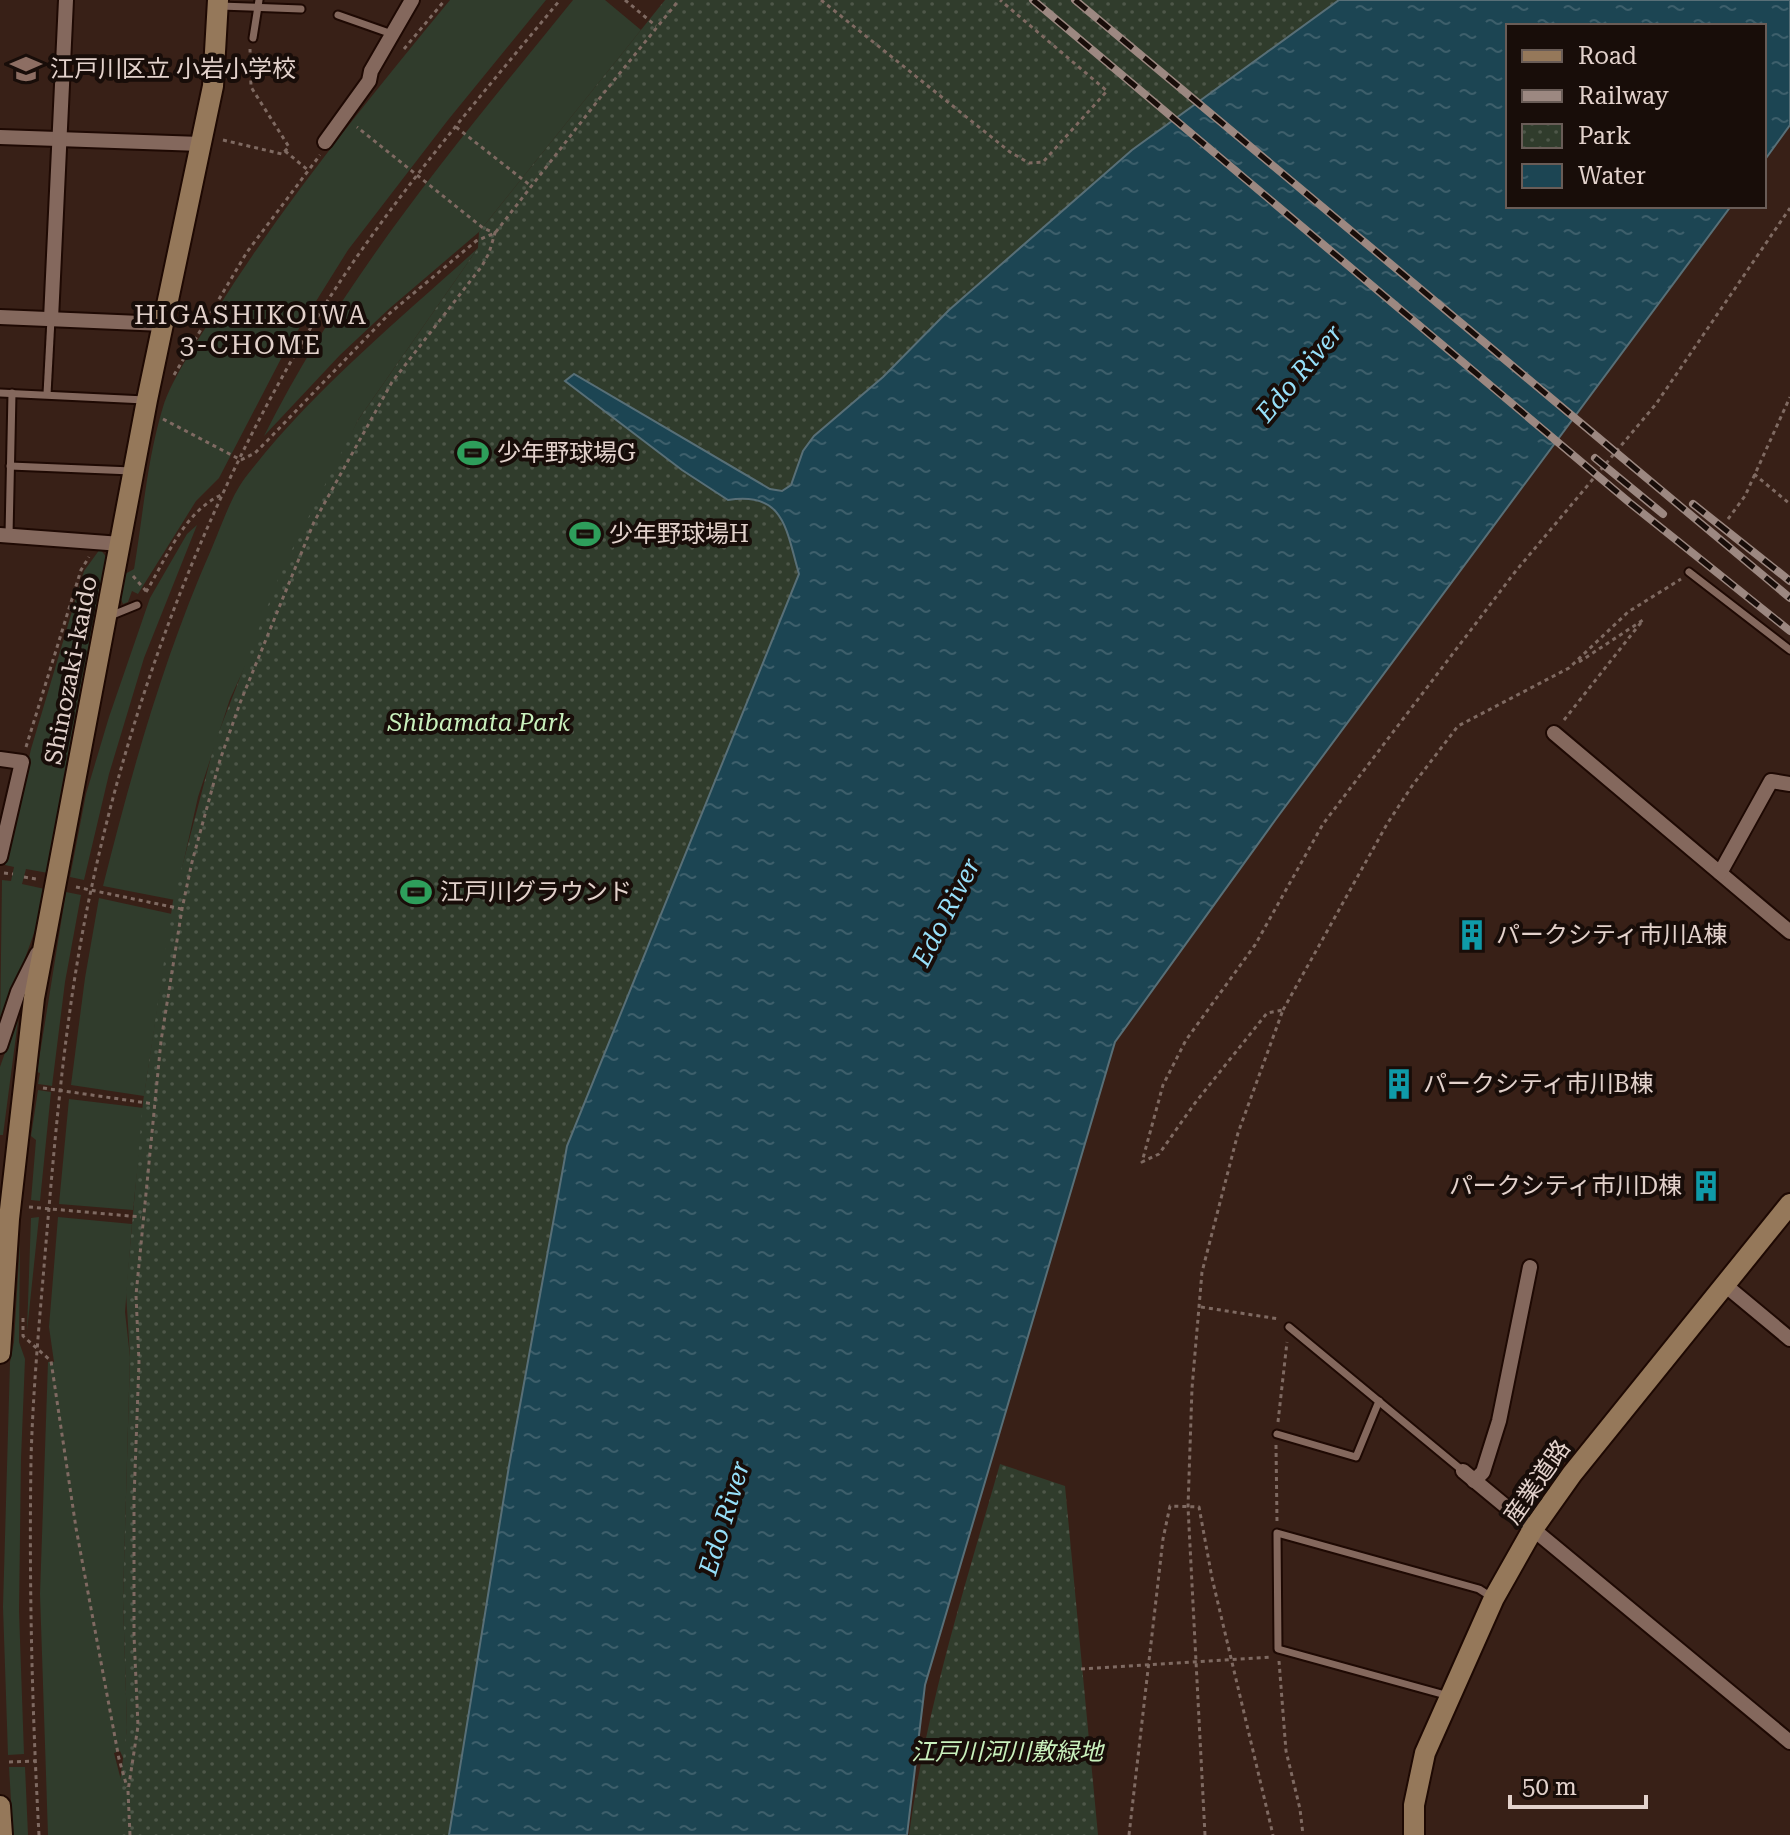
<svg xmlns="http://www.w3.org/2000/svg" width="1790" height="1835" viewBox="0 0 1790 1835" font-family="'Roboto Serif','Noto Sans JP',serif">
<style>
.grass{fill:#303c2c}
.park{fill:url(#park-dots)}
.water{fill:url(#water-ripples);stroke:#586f77;stroke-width:2}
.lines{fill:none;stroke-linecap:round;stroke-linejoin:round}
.lane-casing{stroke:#1e0903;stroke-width:11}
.street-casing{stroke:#1e0903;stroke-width:18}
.secondary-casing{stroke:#1e0903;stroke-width:24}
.path{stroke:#7f6a62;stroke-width:3;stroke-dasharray:4 4;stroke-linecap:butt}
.lane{stroke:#84685d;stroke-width:7}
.street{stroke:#84685d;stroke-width:14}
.secondary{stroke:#95785a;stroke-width:20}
.rail-casing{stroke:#9c8881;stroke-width:8}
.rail{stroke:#180d09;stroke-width:5;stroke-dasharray:15;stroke-linecap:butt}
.labels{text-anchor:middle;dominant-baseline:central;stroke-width:8;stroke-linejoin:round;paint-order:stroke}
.poi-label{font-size:24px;fill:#e3d2cc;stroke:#180d09;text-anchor:start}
.street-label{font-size:24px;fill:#e3d2cc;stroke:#180d09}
.park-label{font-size:24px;font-style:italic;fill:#c9f1bd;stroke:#180d09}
.neighbourhood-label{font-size:26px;letter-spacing:2px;fill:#e3d2cc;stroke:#180d09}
.water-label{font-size:26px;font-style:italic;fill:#96dff9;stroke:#180d09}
</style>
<defs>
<pattern id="park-dots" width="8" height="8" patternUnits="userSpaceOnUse" patternTransform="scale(2)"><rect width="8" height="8" fill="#303c2c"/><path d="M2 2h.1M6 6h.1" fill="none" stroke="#4e5749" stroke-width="1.8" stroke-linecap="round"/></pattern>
<pattern id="water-ripples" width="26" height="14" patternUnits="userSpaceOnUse" patternTransform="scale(2)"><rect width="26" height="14" fill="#1c4553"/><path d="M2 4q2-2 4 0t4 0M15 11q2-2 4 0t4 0" fill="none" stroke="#3d5f6b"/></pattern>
</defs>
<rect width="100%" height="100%" fill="#382017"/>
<!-- grass -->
<g class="grass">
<path d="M 450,0 L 546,0 L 448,120 L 348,250 L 285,351 L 219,478 L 196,501 L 138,594 L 132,591 L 128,602 L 123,604 L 121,599 L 125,574 L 134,569 C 143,516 147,459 163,407 C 171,380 200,337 216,311 C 285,201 367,101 450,0 Z"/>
<path d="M 573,0 L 605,0 L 641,30 L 479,232 L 390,308 L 340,355 L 264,436 C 346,273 459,141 573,0 Z"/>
<path d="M 478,248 L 358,420 L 230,699 L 198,797 L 175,900 L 103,886 C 132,771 163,659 211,550 C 221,527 232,493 248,474 C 314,389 399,320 478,248 Z"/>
<path d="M 197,525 L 144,658 L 109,774 L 84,880 L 70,877 L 86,794 L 109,717 L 150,598 L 187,534 Z"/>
<path d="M 100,549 L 108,559 L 48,873 L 26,869 L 22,884 L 45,889 L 38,922 L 0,1028 L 2,880 L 11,881 L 14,867 L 5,865 L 31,749 L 84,571 Z"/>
<path d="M 66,892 L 81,895 L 65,982 L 52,1086 L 38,1084 L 40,1073 L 37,1072 Z"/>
<path d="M 99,898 L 172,914 L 144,1096 L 71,1085 L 85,978 Z"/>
<path d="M 19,1013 L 3,1135 L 0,1135 L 0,1067 Z"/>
<path d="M 38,1090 L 51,1092 L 40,1201 L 31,1200 L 36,1140 L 31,1136 Z"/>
<path d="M 69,1099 L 144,1108 L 133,1210 L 59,1204 Z"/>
<path d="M 39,1217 L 27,1331 L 31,1218 Z"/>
<path d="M 58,1217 L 132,1224 L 125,1312 L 130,1357 L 123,1599 L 127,1728 L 124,1760 L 120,1751 L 114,1753 L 121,1780 L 120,1835 L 48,1835 L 40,1594 L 48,1362 L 54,1362 L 49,1327 Z"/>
<path d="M 20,1241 L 19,1342 L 25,1359 L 21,1459 L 19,1611 L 24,1754 L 8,1755 L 3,1607 L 10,1362 L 14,1342 Z"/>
<path d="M 9,1767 L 25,1767 L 28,1835 L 13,1835 Z"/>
</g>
<!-- park -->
<g class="park">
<path d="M 665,0 L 1339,0 L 1133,150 L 949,310 L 883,377 L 814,435 L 803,451 L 791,485 L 782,491 L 770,489 L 565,381 L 682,470 L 728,499 C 785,492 786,530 799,574 L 567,1146 L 509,1466 L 449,1835 L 120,1835 L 119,1789 L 127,1728 L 123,1599 L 130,1357 L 126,1292 L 143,1102 L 173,901 L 215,742 L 282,569 L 358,420 L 478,248 L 479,232 Z"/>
<path d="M 1000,1464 L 1065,1486 L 1098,1835 L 909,1835 C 926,1708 965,1586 1000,1464 Z"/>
</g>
<!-- water -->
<path class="water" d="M 1339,0 L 1790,0 L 1790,125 L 1764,161 L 1764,26 L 1508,26 L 1508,206 L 1731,206 L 1276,819 L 1115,1042 L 925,1685 L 907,1835 L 449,1835 L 509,1466 L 567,1146 L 799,574 C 786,530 785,491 728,500 L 682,470 L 565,381 L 574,374 L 770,489 L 782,491 L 791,485 L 803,451 L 814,436 L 883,377 L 949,310 L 1132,150 Z"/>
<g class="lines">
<defs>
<g id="lane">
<path d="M 220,6 L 301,9"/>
<path d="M 338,15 L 392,34"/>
<path d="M 253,38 L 259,0"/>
<path d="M 0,393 L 145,400"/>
<path d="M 47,394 L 51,319"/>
<path d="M 10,466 L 132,471"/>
<path d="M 9,535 L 12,393"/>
<path d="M 1689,572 L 1790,650"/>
<path d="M 110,616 L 137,605"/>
<path d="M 1289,1327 L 1463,1471"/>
<path d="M 1277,1434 L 1356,1457 L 1379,1401"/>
<path d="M 1449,1696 L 1278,1649 L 1277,1533 L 1479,1589 L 1493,1598"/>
</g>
<g id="street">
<path d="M 0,137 L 201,144"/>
<path d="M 325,142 L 369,81 L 371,71 L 412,0"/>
<path d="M 0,317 L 164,324"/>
<path d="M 51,319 L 66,0"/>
<path d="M 0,535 L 121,544"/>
<path d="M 1554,733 L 1790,932"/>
<path d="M 0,759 L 22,762 L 0,857"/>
<path d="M 1720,873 L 1771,781 L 1790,784"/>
<path d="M 0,1046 L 18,992 L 37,954"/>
<path d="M 1725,1285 L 1790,1339"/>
<path d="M 1463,1471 L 1790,1742"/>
<path d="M 1474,1481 L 1483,1472 L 1499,1421 L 1530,1267"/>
</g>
<g id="secondary">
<path d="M 0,1353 L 9,1219 L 34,998 L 147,400 L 213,86 L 218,0"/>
<path d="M 0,1806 L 2,1835"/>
<path d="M 1414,1835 L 1414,1805 L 1425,1753 L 1494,1598 L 1533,1529 L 1572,1474 L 1790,1204"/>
</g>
</defs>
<!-- lane casing -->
<use href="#lane" class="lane-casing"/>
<!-- street casing -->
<use href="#street" class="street-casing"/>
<!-- secondary casing -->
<use href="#secondary" class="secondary-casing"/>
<!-- path -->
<g class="path">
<path d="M 625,0 L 656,26"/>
<path d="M 821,0 L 1010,152 L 1029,163 L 1043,162 L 1107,91 L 1000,0"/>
<path d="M 404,49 L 445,0"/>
<path d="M 456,127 L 531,186"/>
<path d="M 223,140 L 282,154 L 289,147 L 251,87 L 250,49"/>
<path d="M 285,151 L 309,171"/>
<path d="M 174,375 L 247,252 L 320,155"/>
<path d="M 163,419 L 241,460"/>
<path d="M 241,460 L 255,453 L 267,441 L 390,313 L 476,241 L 495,233 L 603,94 L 679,0"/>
<path d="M 1754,474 L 1790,504"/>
<path d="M 1728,519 L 1745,496 L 1790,397"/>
<path d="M 133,576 L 146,591"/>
<path d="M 146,592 C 166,559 184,512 221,495"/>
<path d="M 1564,720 L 1643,620 L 1576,664"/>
<path d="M 26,747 L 81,570 L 89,557"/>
<path d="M 4,873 L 13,874"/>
<path d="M 24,877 L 36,879"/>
<path d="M 76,887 L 182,909"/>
<path d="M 1283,1010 L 1387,824 L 1412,786 L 1458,726 L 1569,668 L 1628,612 L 1681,579"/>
<path d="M 43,1088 L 154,1104"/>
<path d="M 29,1207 L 141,1217"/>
<path d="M 1201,1307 L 1279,1319"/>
<path d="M 23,1318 L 23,1336 L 51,1361 L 76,1528 L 119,1759 L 127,1787"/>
<path d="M 1278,1422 L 1287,1342"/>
<path d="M 1276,1445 L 1277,1522"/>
<path d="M 1279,1661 L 1286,1751 L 1300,1809 L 1303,1835"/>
<path d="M 1081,1669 L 1271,1657"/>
<path d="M 9,1762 L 35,1761"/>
<path d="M 39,1835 C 32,1710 29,1585 31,1460 C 33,1387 40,1315 46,1243 C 56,1125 66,1006 91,890 C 132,697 204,508 304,339 C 376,217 470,109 560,0"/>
<path d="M 130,1835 L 128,1791 L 138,1726 L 134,1635 L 134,1499 L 139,1362 L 136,1295 L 161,1041 L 182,909 L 192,862 L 220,760 L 240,703 L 314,522 L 392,382 L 482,266 L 489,253 L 495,233 L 483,228 L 357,127"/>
<path d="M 1129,1835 L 1163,1539 L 1170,1506 L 1199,1507 L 1212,1578 L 1273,1835"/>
<path d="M 1205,1835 L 1188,1507 L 1192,1388 L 1202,1272 L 1238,1133 L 1283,1010 L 1267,1013 L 1195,1103 L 1159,1154 L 1142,1162 L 1163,1085 L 1186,1040 L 1255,945 L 1323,824 L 1515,572 L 1656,404 L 1790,208"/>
</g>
<!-- lane -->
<use href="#lane" class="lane"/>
<!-- street -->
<use href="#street" class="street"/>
<!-- secondary -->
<use href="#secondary" class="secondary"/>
<defs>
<g id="rail">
<path d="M 1033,0 L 1630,503 L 1790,631"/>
<path d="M 1075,0 L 1790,598"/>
<path d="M 1595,458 L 1663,514"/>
<path d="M 1693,504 L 1790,581"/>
</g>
</defs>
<!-- rail casing -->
<use href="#rail" class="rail-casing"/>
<!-- rail -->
<use href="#rail" class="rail"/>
</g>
<!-- icons -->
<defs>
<symbol id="school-bare" viewBox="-9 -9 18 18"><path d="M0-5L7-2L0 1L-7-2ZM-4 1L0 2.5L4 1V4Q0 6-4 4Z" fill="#8d6e63" stroke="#180d09" stroke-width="2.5" paint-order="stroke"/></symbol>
<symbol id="stadium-bare" viewBox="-9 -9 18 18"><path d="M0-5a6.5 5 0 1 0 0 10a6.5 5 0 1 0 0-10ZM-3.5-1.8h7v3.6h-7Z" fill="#2e9e5b" stroke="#180d09" stroke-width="2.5" paint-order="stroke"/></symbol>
<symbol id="building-bare" viewBox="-9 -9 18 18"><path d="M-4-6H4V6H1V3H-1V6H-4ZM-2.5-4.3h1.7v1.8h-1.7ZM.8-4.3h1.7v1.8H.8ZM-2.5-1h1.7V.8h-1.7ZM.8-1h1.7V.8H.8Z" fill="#0f9aa8" stroke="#180d09" stroke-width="2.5" paint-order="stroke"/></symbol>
</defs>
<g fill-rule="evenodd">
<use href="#school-bare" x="4" y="47" width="44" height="44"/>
<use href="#stadium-bare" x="451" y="431" width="44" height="44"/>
<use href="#stadium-bare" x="563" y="512" width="44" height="44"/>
<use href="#stadium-bare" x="394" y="870" width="44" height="44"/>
<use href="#building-bare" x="1450" y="913" width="44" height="44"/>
<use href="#building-bare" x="1377" y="1062" width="44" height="44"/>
<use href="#building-bare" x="1684" y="1164" width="44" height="44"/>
</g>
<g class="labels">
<!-- poi labels -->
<g class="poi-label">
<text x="50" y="69">江戸川区立 小岩小学校</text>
<text x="497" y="453">少年野球場G</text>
<text x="609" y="534">少年野球場H</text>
<text x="440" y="892">江戸川グラウンド</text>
<text x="1496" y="935">パークシティ市川A棟</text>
<text x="1423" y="1084">パークシティ市川B棟</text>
<text x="1682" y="1186" text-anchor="end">パークシティ市川D棟</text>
</g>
<!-- street labels -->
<g class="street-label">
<text transform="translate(71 670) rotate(-79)">Shinozaki-kaido</text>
<text transform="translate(1537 1482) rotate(-55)">産業道路</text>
</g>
<!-- park labels -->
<g class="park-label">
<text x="479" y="723">Shibamata Park</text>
<text x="1007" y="1752">江戸川河川敷緑地</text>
</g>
<!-- neighbourhood labels -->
<g class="neighbourhood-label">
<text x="251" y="315">HIGASHIKOIWA<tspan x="251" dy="30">3-CHOME</tspan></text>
</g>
<!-- water labels -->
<g class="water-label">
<text transform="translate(1299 373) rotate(-50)">Edo River</text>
<text transform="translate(946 912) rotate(-63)">Edo River</text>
<text transform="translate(724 1518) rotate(-73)">Edo River</text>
</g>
</g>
<!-- legend -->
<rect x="1506" y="24" width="260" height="184" fill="#180d09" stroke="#695c57" stroke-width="2"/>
<rect x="1522" y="50" width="40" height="12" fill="#95785a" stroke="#695c57" stroke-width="2"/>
<text x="1578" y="64" font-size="24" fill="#e3d2cc">Road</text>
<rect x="1522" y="90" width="40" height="12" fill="#9c8881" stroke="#695c57" stroke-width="2"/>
<text x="1578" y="104" font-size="24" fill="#e3d2cc">Railway</text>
<rect x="1522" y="124" width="40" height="24" fill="url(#park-dots)" stroke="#695c57" stroke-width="2"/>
<text x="1578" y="144" font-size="24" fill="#e3d2cc">Park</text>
<rect x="1522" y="164" width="40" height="24" fill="url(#water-ripples)" stroke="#695c57" stroke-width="2"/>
<text x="1578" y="184" font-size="24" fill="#e3d2cc">Water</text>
<!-- scale -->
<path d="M1510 1795v12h136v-12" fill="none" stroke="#e3d2cc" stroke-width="4"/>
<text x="1522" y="1795" font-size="24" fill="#e3d2cc" stroke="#180d09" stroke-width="6" paint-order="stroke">50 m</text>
</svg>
